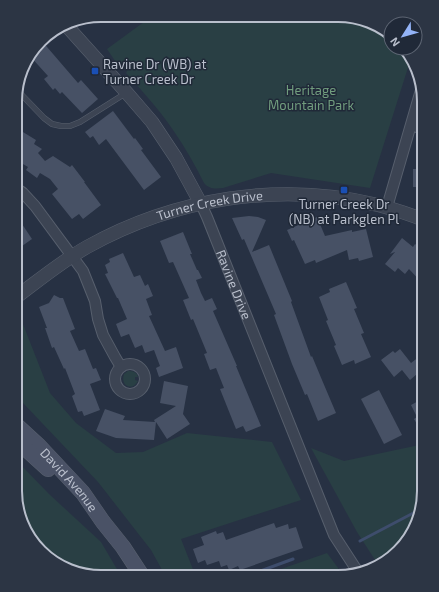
<svg xmlns="http://www.w3.org/2000/svg" width="439" height="592" viewBox="0 0 439 592" font-family="'Exo 2',sans-serif">
<style>
.green{fill:#293f44}
.lines{fill:none;stroke-linecap:round;stroke-linejoin:round}
.stream{stroke:#3e4d6c;stroke-width:3}
.building{fill:#475165}
.service-casing{stroke:#575f6d;stroke-width:6}
.minor-casing{stroke:#575f6d;stroke-width:12}
.tertiary-casing{stroke:#575f6d;stroke-width:14}
.secondary-casing{stroke:#575f6d;stroke-width:16}
.service{stroke:#3c4453;stroke-width:5}
.minor{stroke:#3c4453;stroke-width:10}
.tertiary{stroke:#3c4453;stroke-width:13}
.secondary{stroke:#4a5266;stroke-width:15}
.transit-dot{fill:#1a4fb4;stroke:#202938;stroke-width:1.5}
.labels{text-anchor:middle;dominant-baseline:central;stroke-width:3;stroke-linejoin:round;paint-order:stroke}
.poi-label{font-size:13px;fill:#b9bfcc;stroke:#202938;text-anchor:start}
.park-label{font-size:13px;fill:#719d7e;stroke:#202938}
.street-label{font-size:13px;fill:#b9bfcc;stroke:#202938}
.rim{fill:none;stroke:#b9bfcc;stroke-width:2}
</style>
<rect width="100%" height="100%" fill="#273143"/>
<!-- green -->
<g class="green">
<path d="M 349,16 L 390,33 L 391,34 L 391,48 L 403,48 L 411,58 L 370,188 L 271,173 L 223,188 C 215,189 209,189 204,183 C 195,165 185,147 173,130 C 159,109 142,91 126,73 L 127,71 L 124,68 L 122,69 L 115,61 L 107,49 L 148,19 Z"/>
<path d="M 19,314 L 50,393 L 76,423 L 116,453 L 143,452 L 187,433 L 272,442 L 301,500 L 181,539 L 196,577 L 166,577 L 151,550 L 98,482 L 23,403 L 15,397 L 15,317 Z"/>
<path d="M 128,371 C 133,371 137,372 138,377 L 135,377 L 135,380 L 138,381 C 132,392 120,386 124,374 Z"/>
<path d="M 424,444 L 424,497 L 409,539 L 379,566 L 357,532 L 311,448 L 344,461 Z"/>
<path d="M 15,459 L 49,494 L 101,542 L 121,576 L 90,576 L 53,562 L 24,529 L 15,491 Z"/>
<path d="M 327,553 L 344,576 L 338,577 L 258,577 Z"/>
</g>
<g class="lines">
<!-- stream -->
<g class="stream">
<path d="M 360,541 L 419,510"/>
<path d="M 244,577 L 293,559"/>
</g>
</g>
<!-- building -->
<g class="building">
<path d="M 41,40 L 78,83 L 81,80 L 98,99 L 82,113 L 62,92 L 60,94 L 55,88 L 53,90 L 44,79 L 48,76 L 29,55 Z"/>
<path d="M 113,111 L 134,139 L 135,138 L 143,149 L 141,150 L 161,177 L 144,190 L 106,139 L 99,145 L 93,136 L 90,138 L 85,132 Z"/>
<path d="M 18,129 L 36,140 L 34,144 L 42,149 L 38,153 L 45,161 L 53,156 L 70,167 L 72,165 L 85,182 L 84,182 L 101,205 L 83,219 L 79,214 L 72,219 L 52,194 L 58,189 L 50,179 L 40,173 L 37,178 L 26,170 L 28,167 L 16,160 L 16,133 Z"/>
<rect x="413" y="169" width="11" height="18"/>
<path d="M 16,215 L 32,239 L 15,251 Z"/>
<path d="M 249,216 L 258,217 L 266,220 L 252,252 L 269,245 L 292,301 L 291,302 L 311,357 L 312,356 L 322,380 L 336,413 L 318,421 L 307,394 L 305,395 L 292,364 L 274,315 L 276,314 L 244,239 L 242,240 L 232,218 Z"/>
<path d="M 317,217 L 325,236 L 352,230 L 352,232 L 366,229 L 373,257 L 359,261 L 358,258 L 349,260 L 347,250 L 316,263 L 315,260 L 305,264 L 294,240 L 292,241 L 287,230 Z"/>
<path d="M 183,232 L 192,254 L 190,254 L 197,270 L 198,270 L 202,278 L 196,280 L 201,293 L 205,301 L 212,298 L 217,309 L 213,311 L 237,366 L 236,366 L 261,426 L 246,432 L 243,426 L 236,429 L 220,389 L 224,388 L 216,368 L 210,370 L 204,354 L 207,353 L 193,319 L 191,320 L 183,300 L 189,298 L 173,262 L 169,263 L 160,241 Z"/>
<path d="M 402,238 L 413,247 L 415,244 L 424,251 L 424,285 L 409,269 L 405,274 L 398,268 L 395,272 L 385,264 L 395,252 L 390,254 Z"/>
<path d="M 123,253 L 134,277 L 140,275 L 145,286 L 148,284 L 153,296 L 146,299 L 152,315 L 149,316 L 165,351 L 176,347 L 183,368 L 159,377 L 156,368 L 160,366 L 154,350 L 145,353 L 142,345 L 135,348 L 129,334 L 121,337 L 116,324 L 127,319 L 118,298 L 117,298 L 105,274 L 108,273 L 105,265 L 110,262 L 109,259 Z"/>
<path d="M 346,282 L 357,308 L 354,309 L 364,333 L 361,334 L 371,357 L 355,364 L 354,360 L 342,365 L 334,346 L 336,345 L 326,321 L 328,320 L 319,297 L 330,292 L 329,289 Z"/>
<path d="M 54,295 L 60,298 L 63,298 L 75,329 L 70,331 L 79,351 L 85,349 L 93,369 L 96,368 L 101,380 L 90,384 L 100,410 L 84,416 L 82,411 L 78,412 L 72,396 L 75,394 L 65,368 L 64,369 L 54,347 L 52,348 L 45,328 L 47,328 L 39,307 L 49,303 Z"/>
<path d="M 400,349 L 411,363 L 424,353 L 424,383 L 417,374 L 410,380 L 402,370 L 394,377 L 381,360 L 393,351 L 395,353 Z"/>
<path d="M 164,381 L 188,386 L 183,414 L 190,424 L 167,439 L 156,422 L 154,440 L 116,438 L 96,431 L 105,409 L 125,416 L 123,420 L 155,422 L 154,420 L 176,406 L 160,403 Z"/>
<path d="M 379,390 L 402,435 L 384,444 L 361,399 Z"/>
<path d="M 424,398 L 424,436 L 414,419 L 417,417 L 411,405 Z"/>
<path d="M 274,523 L 276,528 L 288,524 L 289,529 L 296,527 L 303,548 L 240,570 L 238,566 L 229,570 L 227,565 L 221,567 L 219,561 L 207,565 L 205,560 L 198,563 L 193,549 L 204,545 L 201,537 L 216,531 L 217,534 L 223,532 L 226,540 Z"/>
</g>
<g class="lines">
<defs>
<path id="service" d="M 16,89 L 44,118 L 52,124 L 61,126 L 70,126 L 80,122 L 126,93"/>
<g id="minor">
<path d="M 412,125 L 424,130"/>
<path d="M 16,188 L 23,193 L 35,206 L 83,271 L 95,301 L 98,319 L 103,335 L 115,357 L 121,367"/>
<path id="s1" d="M 201,204 L 207,217 L 334,535 L 358,572"/>
<path d="M 387,207 L 421,90"/>
<circle cx="130" cy="379" r="15"/>
</g>
<g id="tertiary">
<path d="M 65,24 L 127,93 L 152,122 L 176,158 L 201,204"/>
<path id="s2" d="M 15,298 C 39,280 62,261 87,247 C 175,198 280,181 378,205 C 393,209 409,214 424,220"/>
</g>
<g id="secondary">
<path id="s3" d="M 15,424 L 39,446 L 83,493 L 103,522 L 123,547 L 142,576"/>
<path d="M 15,439 L 48,469"/>
</g>
</defs>
<!-- service casing -->
<use href="#service" class="service-casing"/>
<!-- minor casing -->
<use href="#minor" class="minor-casing"/>
<!-- tertiary casing -->
<use href="#tertiary" class="tertiary-casing"/>
<!-- secondary casing -->
<use href="#secondary" class="secondary-casing"/>
<!-- service -->
<use href="#service" class="service"/>
<!-- minor -->
<use href="#minor" class="minor"/>
<!-- tertiary -->
<use href="#tertiary" class="tertiary"/>
<!-- secondary -->
<use href="#secondary" class="secondary"/>
</g>
<!-- markers -->
<g class="transit-dot">
<rect x="91" y="67" width="8" height="8" rx="2"/>
<rect x="340" y="186" width="8" height="8" rx="2"/>
</g>
<g class="labels">
<!-- poi labels -->
<g class="poi-label">
<text x="103" y="64">Ravine Dr (WB) at<tspan x="103" dy="15">Turner Creek Dr</tspan></text>
<text x="344" y="204" text-anchor="middle">Turner Creek Dr<tspan x="344" dy="15">(NB) at Parkglen Pl</tspan></text>
</g>
<!-- park labels -->
<g class="park-label">
<text x="311" y="90">Heritage<tspan x="311" dy="15">Mountain Park</tspan></text>
</g>
<!-- street labels -->
<g class="street-label">
<text stroke="none"><textPath href="#s2" startOffset="219">Turner Creek Drive</textPath></text>
<text stroke="none"><textPath href="#s1" startOffset="87">Ravine Drive</textPath></text>
<text stroke="none"><textPath href="#s3" startOffset="78">David Avenue</textPath></text>
</g>
</g>
<!-- crop -->
<path d="M0 0H439V592H0ZM101 22H338A79 79 0 0 1 417 101V491A79 79 0 0 1 338 570H101A79 79 0 0 1 22 491V101A79 79 0 0 1 101 22Z" fill="#2c3544" fill-rule="evenodd"/>
<path class="rim" d="M101 22H338A79 79 0 0 1 417 101V491A79 79 0 0 1 338 570H101A79 79 0 0 1 22 491V101A79 79 0 0 1 101 22Z"/>
<!-- north arrow -->
<g transform="translate(403 36) rotate(233)"><circle r="19" fill="#202938" stroke="#5d6573"/>
<path d="M0-3L7 15L0 10L-7 15Z" fill="#93b3f7"/>
<text y="-6" font-size="11" font-weight="bold" text-anchor="middle" fill="#b9bfcc">N</text>
</g>
</svg>
